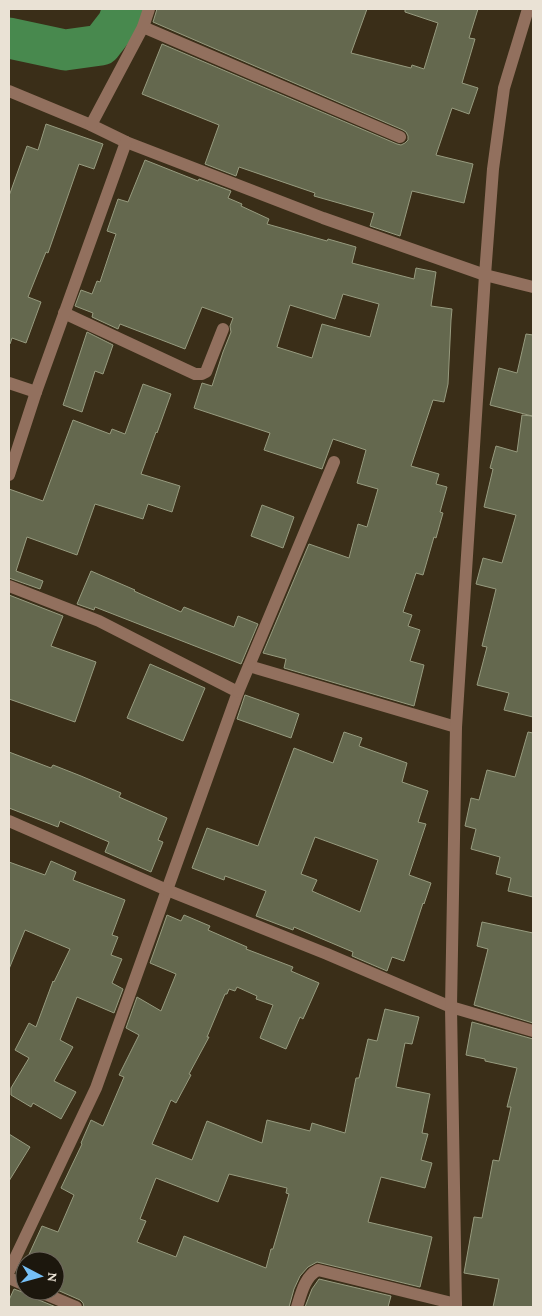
<svg xmlns="http://www.w3.org/2000/svg" width="542" height="1316" viewBox="0 0 542 1316" font-family="'Crimson Pro',serif">
<style>
.lines{fill:none;stroke-linecap:round;stroke-linejoin:round}
.river{stroke:#48894e;stroke-width:41}
.building{fill:#64684e;stroke:#979b7f;fill-rule:evenodd}
.minor{stroke:#92705e;stroke-width:12}
</style>
<rect width="100%" height="100%" fill="#3a2e18"/>
<g class="lines">
<!-- river -->
<path class="river" d="M 9,38 L 65,50 L 101,45 L 118,23 L 123,9"/>
</g>
<!-- building -->
<g class="building">
<path d="M 157,9 L 367,9 L 351,53 L 411,68 L 412,65 L 424,69 L 438,23 L 405,12 L 405,9 L 478,9 L 469,38 L 475,39 L 462,83 L 478,88 L 469,114 L 452,108 L 436,155 L 473,164 L 464,203 L 412,191 L 400,236 L 370,226 L 374,213 L 314,196 L 315,193 L 239,167 L 236,176 L 205,164 L 219,125 L 142,94 L 162,44 L 397,144 L 401,145 L 405,143 L 408,140 L 408,136 L 406,132 L 403,130 L 153,22 Z"/>
<path d="M 46,124 L 103,144 L 94,169 L 79,164 L 48,253 L 46,252 L 28,297 L 41,302 L 26,343 L 12,338 L 10,344 L 9,343 L 9,196 L 27,146 L 38,150 Z"/>
<path d="M 145,160 L 198,181 L 199,179 L 231,191 L 228,198 L 242,204 L 241,206 L 269,219 L 267,224 L 327,241 L 328,239 L 356,247 L 352,263 L 414,279 L 416,268 L 436,272 L 431,306 L 452,309 L 451,320 L 448,384 L 444,402 L 433,400 L 411,466 L 439,474 L 436,484 L 447,487 L 440,512 L 443,513 L 436,538 L 434,537 L 423,575 L 416,573 L 403,612 L 412,615 L 408,626 L 420,630 L 410,661 L 424,665 L 414,706 L 284,668 L 286,659 L 263,653 L 309,544 L 349,558 L 358,524 L 367,527 L 378,489 L 357,483 L 366,450 L 333,439 L 322,469 L 264,450 L 270,433 L 194,408 L 202,383 L 212,386 L 223,352 L 231,332 L 230,326 L 233,318 L 202,307 L 185,349 L 120,324 L 118,329 L 92,317 L 93,313 L 75,306 L 81,290 L 92,294 L 97,281 L 100,282 L 116,234 L 107,231 L 118,199 L 128,202 ZM 343,294 L 379,304 L 370,337 L 322,324 L 312,358 L 277,347 L 290,305 L 335,319 Z"/>
<path d="M 87,332 L 113,345 L 103,374 L 95,371 L 82,412 L 63,405 Z"/>
<path d="M 526,334 L 533,335 L 533,717 L 504,710 L 509,693 L 477,685 L 487,647 L 482,646 L 496,589 L 476,584 L 483,558 L 502,563 L 516,515 L 484,507 L 493,469 L 490,468 L 496,446 L 517,452 L 522,415 L 532,416 L 490,405 L 499,368 L 517,373 Z"/>
<path d="M 143,384 L 171,394 L 157,433 L 156,432 L 141,474 L 180,486 L 172,512 L 148,504 L 143,519 L 95,504 L 77,555 L 27,537 L 16,571 L 43,581 L 40,589 L 9,578 L 9,489 L 43,501 L 73,420 L 110,434 L 112,429 L 125,434 Z"/>
<path d="M 262,505 L 294,517 L 283,548 L 251,536 Z"/>
<path d="M 91,571 L 135,590 L 134,591 L 181,612 L 184,607 L 234,627 L 238,616 L 258,624 L 241,664 L 95,607 L 94,610 L 77,604 Z"/>
<path d="M 9,595 L 63,616 L 51,646 L 96,662 L 75,722 L 9,699 Z"/>
<path d="M 150,664 L 205,688 L 183,741 L 127,718 Z"/>
<path d="M 245,695 L 299,714 L 291,738 L 237,719 Z"/>
<path d="M 344,732 L 362,738 L 359,746 L 407,763 L 402,782 L 428,791 L 418,822 L 426,824 L 409,875 L 431,883 L 424,904 L 423,903 L 404,961 L 392,957 L 387,971 L 352,956 L 353,952 L 294,927 L 293,930 L 256,916 L 266,891 L 225,876 L 224,880 L 192,868 L 207,828 L 258,846 L 294,748 L 333,763 ZM 315,837 L 378,860 L 360,912 L 312,891 L 317,880 L 301,874 Z"/>
<path d="M 528,732 L 533,733 L 533,897 L 508,891 L 511,878 L 496,874 L 500,857 L 471,849 L 476,829 L 465,826 L 471,798 L 479,800 L 487,770 L 515,777 Z"/>
<path d="M 9,752 L 51,768 L 53,765 L 81,776 L 121,793 L 119,797 L 167,818 L 158,840 L 163,842 L 151,872 L 105,852 L 109,842 L 60,821 L 58,827 L 9,808 Z"/>
<path d="M 51,861 L 76,872 L 73,880 L 125,900 L 112,935 L 118,937 L 111,955 L 122,959 L 112,983 L 123,989 L 114,1013 L 77,997 L 60,1040 L 73,1047 L 54,1081 L 76,1092 L 61,1119 L 33,1103 L 31,1107 L 11,1095 L 11,1088 L 29,1058 L 15,1050 L 29,1023 L 36,1027 L 53,981 L 54,982 L 70,949 L 25,930 L 9,969 L 9,862 L 45,875 Z"/>
<path d="M 167,915 L 181,921 L 184,915 L 210,926 L 208,930 L 247,947 L 246,949 L 293,967 L 291,971 L 319,983 L 303,1019 L 300,1017 L 286,1049 L 260,1038 L 273,1005 L 256,999 L 257,996 L 237,987 L 235,991 L 229,989 L 227,994 L 225,994 L 207,1037 L 209,1037 L 189,1074 L 191,1075 L 176,1103 L 171,1100 L 152,1144 L 192,1160 L 207,1121 L 262,1143 L 267,1120 L 310,1131 L 312,1123 L 345,1133 L 356,1078 L 359,1078 L 368,1039 L 377,1041 L 385,1009 L 419,1017 L 412,1044 L 405,1043 L 396,1087 L 430,1094 L 422,1133 L 428,1134 L 421,1160 L 432,1163 L 425,1188 L 381,1177 L 368,1222 L 432,1237 L 420,1287 L 317,1262 L 308,1267 L 300,1276 L 294,1289 L 289,1307 L 84,1307 L 83,1303 L 80,1300 L 55,1289 L 55,1261 L 26,1261 L 42,1226 L 58,1232 L 74,1195 L 61,1188 L 82,1144 L 81,1143 L 91,1120 L 103,1126 L 124,1077 L 119,1075 L 139,1035 L 126,1028 L 137,997 L 161,1011 L 176,974 L 150,963 ZM 229,1174 L 287,1188 L 286,1193 L 289,1194 L 273,1249 L 271,1249 L 266,1268 L 184,1236 L 176,1257 L 137,1242 L 146,1221 L 140,1219 L 156,1178 L 218,1202 Z"/>
<path d="M 482,922 L 533,933 L 533,1023 L 474,1005 L 488,949 L 477,946 Z"/>
<path d="M 472,1022 L 533,1039 L 533,1307 L 493,1307 L 499,1279 L 464,1273 L 474,1217 L 482,1218 L 493,1160 L 499,1161 L 511,1107 L 507,1107 L 517,1068 L 485,1061 L 485,1059 L 466,1055 Z"/>
<path d="M 9,1134 L 30,1147 L 9,1181 Z"/>
<path d="M 319,1279 L 391,1296 L 388,1307 L 305,1307 L 312,1289 Z"/>
<path d="M 14,1289 L 25,1293 L 30,1291 L 31,1295 L 34,1298 L 56,1307 L 9,1307 L 9,1300 Z"/>
</g>
<g class="lines">
<!-- minor -->
<g class="minor">
<path d="M 143,27 L 400,137"/>
<path d="M 9,91 L 91,125 L 126,142 L 323,218 L 485,275 L 533,287"/>
<path d="M 91,125 L 143,27 L 149,9"/>
<path d="M 64,313 L 195,374 L 202,374 L 206,372 L 223,329"/>
<path d="M 9,383 L 36,392"/>
<path d="M 9,475 L 36,392 L 126,142"/>
<path d="M 9,586 L 99,621 L 238,692 L 96,1088 L 9,1271"/>
<path d="M 249,666 L 456,727"/>
<path d="M 238,692 L 334,462"/>
<path d="M 9,821 L 167,890 L 327,954 L 451,1007 L 533,1031"/>
<path d="M 9,1278 L 25,1285"/>
<path d="M 38,1291 L 76,1307"/>
<path d="M 297,1307 C 301,1294 305,1276 318,1270 L 456,1304"/>
<path d="M 456,1307 L 451,1007 L 456,727 L 485,275 L 493,169 L 504,88 L 528,9"/>
</g>
</g>
<!-- border -->
<rect width="542" height="1316" fill="none" stroke="#eae2d5" stroke-width="20"/>
<!-- north arrow -->
<g transform="translate(40 1276) rotate(96)"><circle r="24" fill="#1c170d" stroke="#6e685d"/>
<path d="M0-4L9 19L0 12L-9 19Z" fill="#76c0f7"/>
<text y="-8" font-size="14" font-weight="bold" text-anchor="middle" fill="#eae2d5">N</text>
</g>
</svg>
